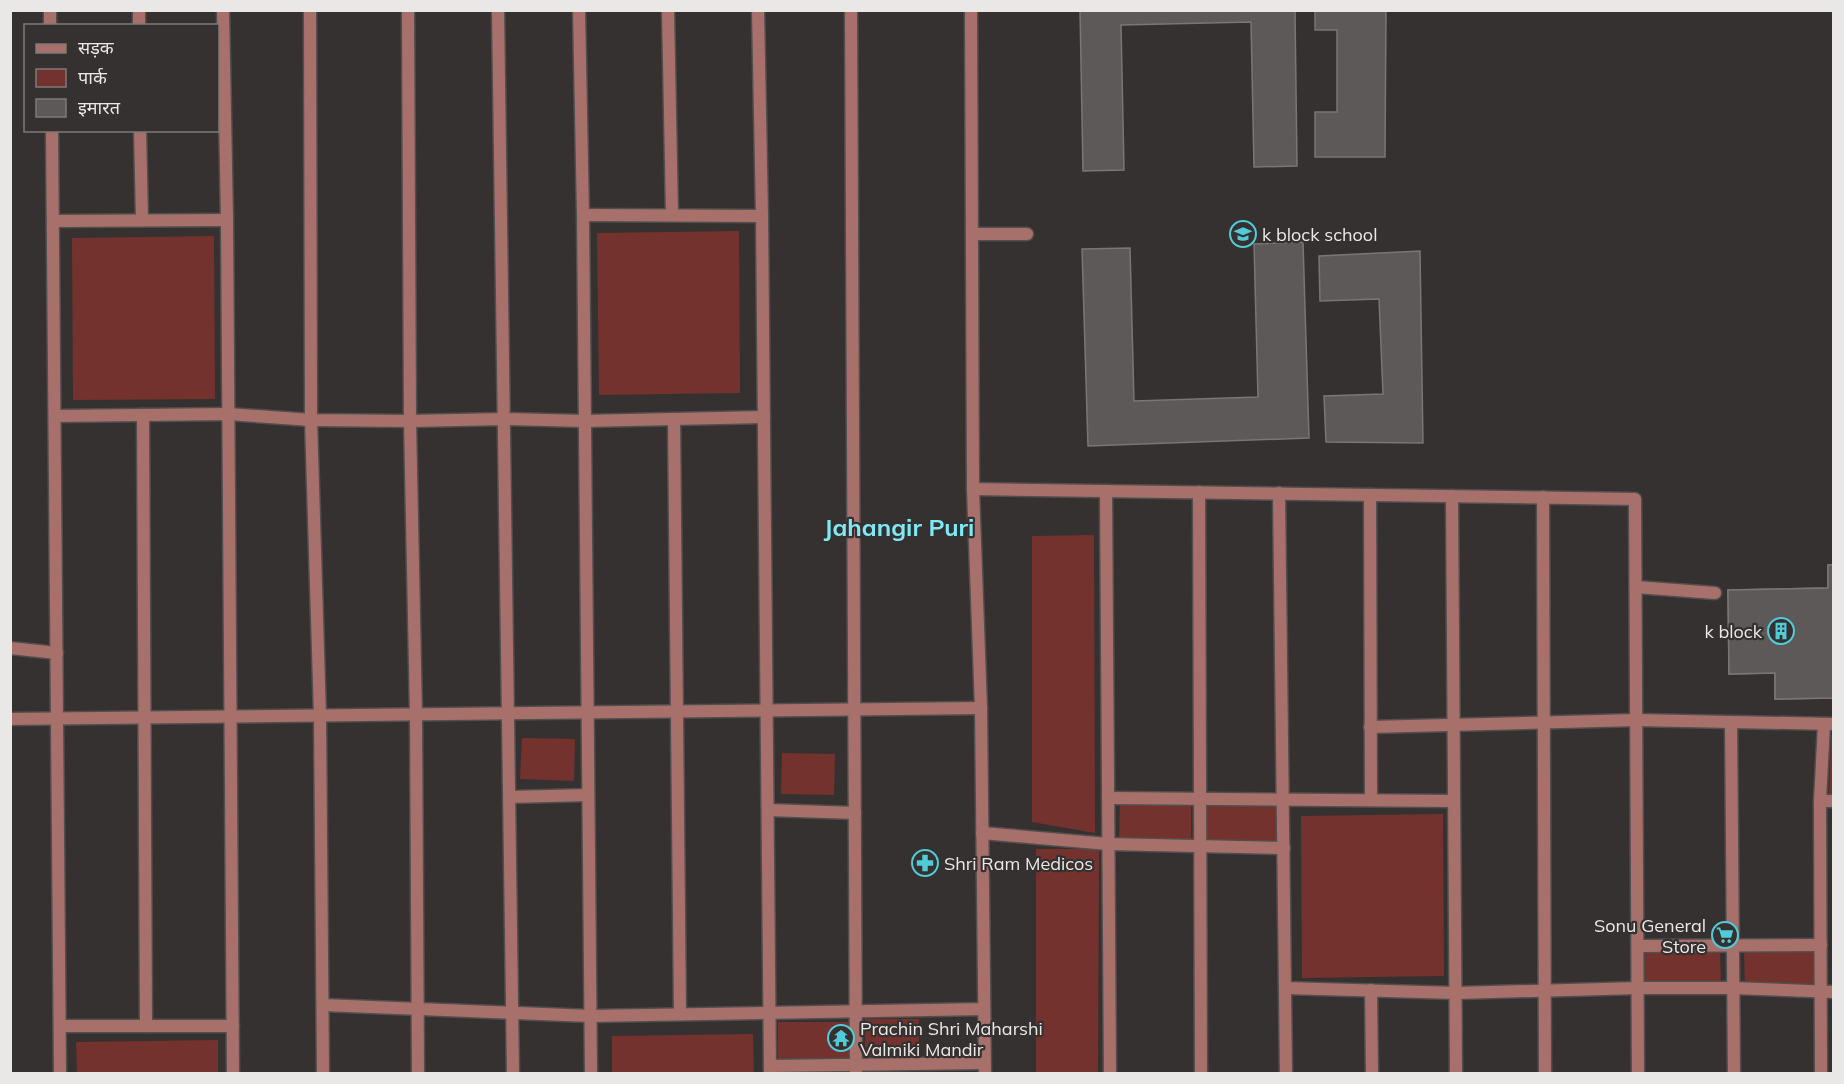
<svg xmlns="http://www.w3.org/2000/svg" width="1844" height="1084" viewBox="0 0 1844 1084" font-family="Mulish,'Noto Sans Devanagari',sans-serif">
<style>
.green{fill:#73322e}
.building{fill:#5e5959;stroke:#7b7675;stroke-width:1.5}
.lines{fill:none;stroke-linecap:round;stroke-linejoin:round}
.service-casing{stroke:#524e4e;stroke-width:15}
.minor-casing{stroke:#524e4e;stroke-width:15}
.tertiary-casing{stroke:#524e4e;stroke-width:15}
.service{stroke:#a8706b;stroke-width:12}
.minor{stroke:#a8706b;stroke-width:12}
.tertiary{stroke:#a8706b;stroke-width:12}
.labels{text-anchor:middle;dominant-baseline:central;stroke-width:4.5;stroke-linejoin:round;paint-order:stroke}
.poi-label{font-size:18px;fill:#eae7e7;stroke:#353131;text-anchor:start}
.district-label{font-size:24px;font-weight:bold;fill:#7feaf6;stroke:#353131}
</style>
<rect width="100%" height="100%" fill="#353131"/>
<!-- green -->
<g class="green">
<path d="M 739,231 L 740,393 L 599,395 L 597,233 Z"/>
<path d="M 214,236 L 215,399 L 73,400 L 72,238 Z"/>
<path d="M 1094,535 L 1095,833 L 1032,822 L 1032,536 Z"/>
<path d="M 1831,735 L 1833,736 L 1833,799 L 1829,799 Z"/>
<path d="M 522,738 L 575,739 L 574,781 L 520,779 Z"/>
<path d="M 782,753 L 835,754 L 834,795 L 781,794 Z"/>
<path d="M 1120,800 L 1191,801 L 1191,841 L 1119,840 Z"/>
<path d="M 1206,802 L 1278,803 L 1277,843 L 1205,842 Z"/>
<path d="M 1443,814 L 1444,976 L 1302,978 L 1301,816 Z"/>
<path d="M 1036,849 L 1099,849 L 1098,1073 L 1036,1074 Z"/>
<path d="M 1720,950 L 1721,985 L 1645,986 L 1645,951 Z"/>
<path d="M 1815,950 L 1815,985 L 1745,987 L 1744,952 Z"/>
<rect x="865" y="1019" width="54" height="37"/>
<path d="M 778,1022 L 850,1022 L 850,1058 L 778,1059 Z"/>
<path d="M 753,1034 L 754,1073 L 612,1073 L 612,1036 Z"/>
<path d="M 218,1040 L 218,1073 L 77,1073 L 76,1042 Z"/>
</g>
<!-- building -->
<g class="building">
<path d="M 1080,10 L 1295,10 L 1297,166 L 1254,167 L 1251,22 L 1121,25 L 1124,170 L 1083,171 Z"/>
<path d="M 1315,10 L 1386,10 L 1385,157 L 1315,157 L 1315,112 L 1337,112 L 1337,30 L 1315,30 Z"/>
<path d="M 1303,242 L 1309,438 L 1088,446 L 1082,249 L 1130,248 L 1134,401 L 1258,397 L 1254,244 Z"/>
<path d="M 1420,251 L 1423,443 L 1326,442 L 1324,396 L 1383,394 L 1379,299 L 1320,301 L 1319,256 Z"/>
<path d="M 1828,565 L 1834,565 L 1834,698 L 1775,699 L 1775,673 L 1729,674 L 1728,590 L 1828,588 Z"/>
<path d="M 1828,565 L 1834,565 L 1834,698 L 1775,699 L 1775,673 L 1729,674 L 1728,590 L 1828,588 Z"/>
</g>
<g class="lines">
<defs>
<g id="service">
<path d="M 972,234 L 1027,234"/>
<path d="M 1636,587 L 1715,593"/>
<path d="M 1370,727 L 1636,720 L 1834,724"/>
<path d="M 1820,801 L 1834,801"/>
<path d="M 1638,946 L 1821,945"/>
<path d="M 1456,993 L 1638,988 L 1733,988 L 1834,992"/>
</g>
<g id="minor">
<path d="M 50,10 L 50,26"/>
<path d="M 139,10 L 139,26"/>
<path d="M 223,10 L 227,220 L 233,1074"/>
<path d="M 310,10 L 311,420 L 320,716 L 323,1074"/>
<path d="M 408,10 L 410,421 L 416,714 L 418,1074"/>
<path d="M 498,10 L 513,1074"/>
<path d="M 579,10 L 583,215 L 591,1074"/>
<path d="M 668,10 L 672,215"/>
<path d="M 758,10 L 762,216 L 770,1074"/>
<path d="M 851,10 L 856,1074"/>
<path d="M 52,130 L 60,1074"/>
<path d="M 140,130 L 142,220"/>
<path d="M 583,215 L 762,216"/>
<path d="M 53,221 L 227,220"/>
<path d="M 143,415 L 146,1026"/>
<path d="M 55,416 L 228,414 L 311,420 L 410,421 L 504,419 L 584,421 L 764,417"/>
<path d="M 674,419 L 680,1014"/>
<path d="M 973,489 L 1635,499 L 1638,1074"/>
<path d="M 1106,491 L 1110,1074"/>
<path d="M 1199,492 L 1201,1074"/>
<path d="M 1279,493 L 1286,1074"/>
<path d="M 1370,495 L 1371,800"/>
<path d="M 1452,496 L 1456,1074"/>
<path d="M 1543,497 L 1545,1074"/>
<path d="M 10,648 L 57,653"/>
<path d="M 10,719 L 981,708"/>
<path d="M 1731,722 L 1734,1074"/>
<path d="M 510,797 L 588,795"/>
<path d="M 1108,798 L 1454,801"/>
<path d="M 768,810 L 855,813"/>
<path d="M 982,833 L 1108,844 L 1284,848"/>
<path d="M 1285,988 L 1456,993"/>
<path d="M 1371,990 L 1372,1074"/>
<path d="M 323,1005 L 590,1016 L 984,1009"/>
<path d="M 60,1026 L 233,1026"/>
<path d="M 770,1066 L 984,1063"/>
<path d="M 1821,1074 L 1820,801 L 1824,724"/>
</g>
<path id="tertiary" d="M 971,10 L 973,489 L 981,708 L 985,1074"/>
</defs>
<!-- service casing -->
<use href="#service" class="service-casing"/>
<!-- minor casing -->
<use href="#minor" class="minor-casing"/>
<!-- tertiary casing -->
<use href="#tertiary" class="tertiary-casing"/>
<!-- service -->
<use href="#service" class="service"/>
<!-- minor -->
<use href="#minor" class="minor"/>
<!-- tertiary -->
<use href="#tertiary" class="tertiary"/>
</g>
<!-- icons -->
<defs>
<symbol id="school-ring" viewBox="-11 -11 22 22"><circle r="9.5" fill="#353131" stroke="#52cbd8" stroke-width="1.5"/><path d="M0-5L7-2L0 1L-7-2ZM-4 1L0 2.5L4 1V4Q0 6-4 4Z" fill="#52cbd8"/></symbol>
<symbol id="building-ring" viewBox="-11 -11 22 22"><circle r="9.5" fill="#353131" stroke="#52cbd8" stroke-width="1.5"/><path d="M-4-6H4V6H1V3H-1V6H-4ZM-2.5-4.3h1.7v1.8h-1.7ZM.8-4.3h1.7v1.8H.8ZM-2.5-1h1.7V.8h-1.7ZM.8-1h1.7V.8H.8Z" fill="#52cbd8"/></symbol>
<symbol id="pharmacy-ring" viewBox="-11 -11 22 22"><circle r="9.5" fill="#353131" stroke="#52cbd8" stroke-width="1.5"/><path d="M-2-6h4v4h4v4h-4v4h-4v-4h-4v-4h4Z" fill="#52cbd8"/></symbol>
<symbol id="supermarket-ring" viewBox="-11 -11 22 22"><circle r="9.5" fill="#353131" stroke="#52cbd8" stroke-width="1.5"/><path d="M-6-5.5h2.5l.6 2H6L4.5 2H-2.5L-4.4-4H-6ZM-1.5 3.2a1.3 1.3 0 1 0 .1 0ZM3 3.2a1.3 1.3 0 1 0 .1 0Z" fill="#52cbd8"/></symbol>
<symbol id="temple-ring" viewBox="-11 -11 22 22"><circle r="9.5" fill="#353131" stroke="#52cbd8" stroke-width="1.5"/><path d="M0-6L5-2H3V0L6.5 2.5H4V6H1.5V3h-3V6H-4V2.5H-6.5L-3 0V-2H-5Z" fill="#52cbd8"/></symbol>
</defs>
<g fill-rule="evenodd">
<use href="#school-ring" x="1228" y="219" width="30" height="30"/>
<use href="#building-ring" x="1766" y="616" width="30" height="30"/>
<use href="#pharmacy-ring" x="910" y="848" width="30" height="30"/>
<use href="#supermarket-ring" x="1710" y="920" width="30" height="30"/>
<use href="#temple-ring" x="826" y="1023" width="30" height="30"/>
</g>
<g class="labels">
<!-- poi labels -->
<g class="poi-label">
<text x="1262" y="234">k block school</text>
<text x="1762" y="631" text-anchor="end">k block</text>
<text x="944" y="863">Shri Ram Medicos</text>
<text x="1706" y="925" text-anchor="end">Sonu General<tspan x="1706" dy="21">Store</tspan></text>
<text x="860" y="1028">Prachin Shri Maharshi<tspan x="860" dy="21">Valmiki Mandir</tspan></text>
</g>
<!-- district labels -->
<g class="district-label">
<text x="899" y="527">Jahangir Puri</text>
</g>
</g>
<!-- border -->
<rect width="1844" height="1084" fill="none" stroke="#eae7e7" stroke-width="24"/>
<!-- legend -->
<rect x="24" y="24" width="195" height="108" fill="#353131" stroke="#7d7a7a" stroke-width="1.5"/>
<rect x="36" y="44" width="30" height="9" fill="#a8706b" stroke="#7d7a7a" stroke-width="1.5"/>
<text x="78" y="54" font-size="18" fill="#eae7e7">सड़क</text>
<rect x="36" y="69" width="30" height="18" fill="#73322e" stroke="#7d7a7a" stroke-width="1.5"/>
<text x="78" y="84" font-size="18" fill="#eae7e7">पार्क</text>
<rect x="36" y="99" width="30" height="18" fill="#5e5959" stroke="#7d7a7a" stroke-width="1.5"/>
<text x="78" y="114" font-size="18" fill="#eae7e7">इमारत</text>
</svg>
